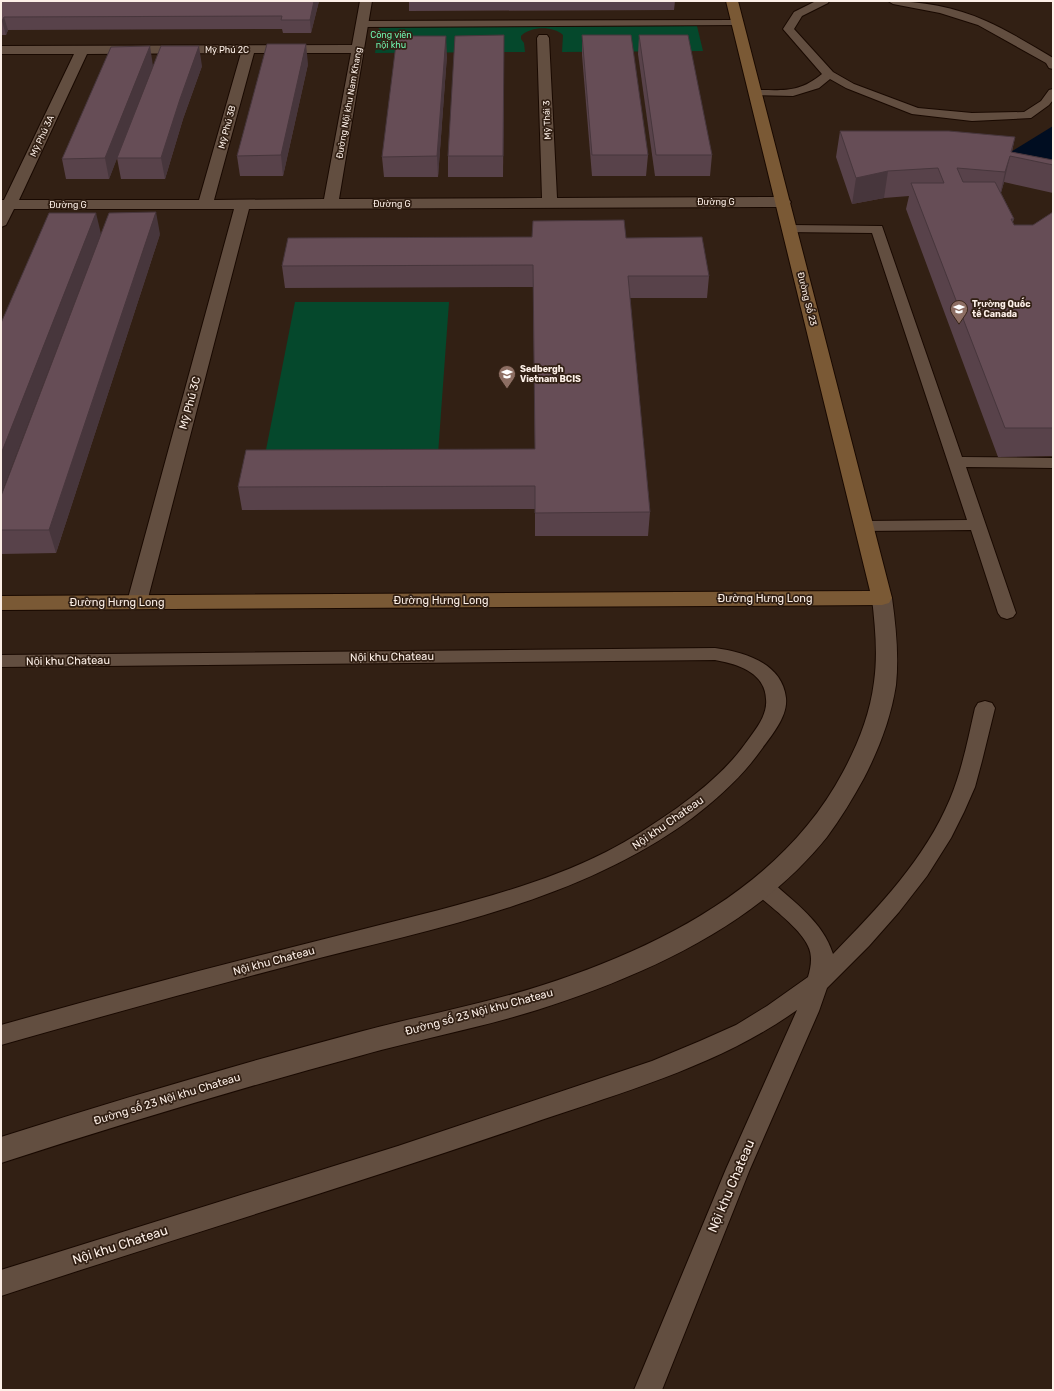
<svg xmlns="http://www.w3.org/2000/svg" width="1054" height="1391" viewBox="0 0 1054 1391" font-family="Rubik,sans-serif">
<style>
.green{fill:#05482c}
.water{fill:#000d21}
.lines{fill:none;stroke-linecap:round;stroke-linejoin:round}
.lane-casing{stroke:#190901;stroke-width:2}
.street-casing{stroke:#190901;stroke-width:2}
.secondary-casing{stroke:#190901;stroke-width:2}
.lane{fill:#624e40;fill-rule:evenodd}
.street{fill:#624e40;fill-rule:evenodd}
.secondary{fill:#7a5935;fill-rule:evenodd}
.wall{fill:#58424a}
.shaded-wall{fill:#47363c}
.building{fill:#664d56;stroke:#47363c}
.labels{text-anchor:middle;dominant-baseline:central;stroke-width:3.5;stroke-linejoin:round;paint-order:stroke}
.far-park-label{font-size:9px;fill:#6ff5af;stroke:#322014}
.far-street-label{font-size:9px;fill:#fcefe7;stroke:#322014}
.far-poi-label{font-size:9px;font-weight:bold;fill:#fcefe7;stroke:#322014;text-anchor:start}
.street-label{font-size:11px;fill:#fcefe7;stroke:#322014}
.near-street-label{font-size:13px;fill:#fcefe7;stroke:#322014}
</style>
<rect width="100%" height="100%" fill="#322014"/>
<!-- green -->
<g class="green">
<path d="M 697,26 L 703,51 L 562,52 L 563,35 C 553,26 531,26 521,36 L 521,39 L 524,43 L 525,52 L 375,53 L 379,27 Z"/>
<path d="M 295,302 L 449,302 L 438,454 L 265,455 Z"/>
</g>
<!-- water -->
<path class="water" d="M 1053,126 L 1053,169 L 1009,153 Z"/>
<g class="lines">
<defs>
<g id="lane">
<path d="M 816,1 L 829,1 L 828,3 L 802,16 L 794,29 L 833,72 L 854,84 L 918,108 L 972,113 L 1024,112 L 1041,101 L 1049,90 L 1053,89 L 1053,100 L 1049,105 L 1031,118 L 972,121 L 912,114 L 846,88 L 830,79 L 819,88 L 793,96 L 752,95 L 750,93 L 752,91 L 756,90 C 784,90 799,93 822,74 L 783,29 L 794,12 Z"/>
<path d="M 888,1 C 921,1 955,7 986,21 C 1009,31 1031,45 1053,58 L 1053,69 L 1049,68 L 1046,63 L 978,25 L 940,13 L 893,4 Z"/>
<path d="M 738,20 L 743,23 L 742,25 L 362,27 L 357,24 L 362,21 Z"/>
<path d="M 790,225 L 882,226 L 962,457 L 1053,458 L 1053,468 L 966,467 L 1016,613 L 1013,617 L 1007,619 L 1001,617 L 998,613 L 971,530 L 864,531 L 858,530 L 856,526 L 858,522 L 864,521 L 967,520 L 872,233 L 785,232 L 783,229 L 785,226 Z"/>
<path d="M 715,648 C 744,652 782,663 786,698 C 788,717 771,736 761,750 C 742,777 717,799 691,819 C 576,903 431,929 296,964 C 197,990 99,1017 1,1045 L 1,1025 C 97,998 193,972 289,948 C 339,935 389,923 439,910 C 495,895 553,879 606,852 C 631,839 654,824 677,808 C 702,790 727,769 745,744 C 754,731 768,716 766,699 C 765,672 737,664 715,660 L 1,667 L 1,655 Z"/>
<path d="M 985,701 L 992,703 L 995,708 L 982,761 L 975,787 L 964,812 L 951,838 L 927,876 L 899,912 L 869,946 L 827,988 L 819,1011 L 750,1169 L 662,1390 L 634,1390 L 726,1169 L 797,1010 C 717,1067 619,1093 527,1125 C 353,1185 176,1238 1,1296 L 1,1270 L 398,1146 L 652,1061 L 700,1041 L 736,1025 L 767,1006 L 808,977 C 811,967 813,956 808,946 C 801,929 770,906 755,893 L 752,887 L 755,881 L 763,879 L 771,881 C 795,903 823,922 833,954 C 878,908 925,859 950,799 C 962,770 968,739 975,708 L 978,703 Z"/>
</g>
<g id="street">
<path d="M 360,1 L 372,1 L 339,199 L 542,198 L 537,38 L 539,35 L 547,35 L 549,38 L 557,198 L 783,197 L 788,199 L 791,202 L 788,205 L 783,207 L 249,209 L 147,602 L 144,607 L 137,609 L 130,607 L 127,602 L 234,209 L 14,209 L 6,225 L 1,227 L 1,200 L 4,200 L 74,54 L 1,54 L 1,46 L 352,45 ZM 241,53 L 199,200 L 19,200 L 87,54 ZM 254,53 L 351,53 L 324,199 L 214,200 Z"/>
<path d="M 882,591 L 889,593 L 892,598 C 896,627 899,656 896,685 C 891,718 879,749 864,778 C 853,798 841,818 827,837 C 756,926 643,976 537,1010 C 480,1028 420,1039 363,1055 C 241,1088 121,1124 1,1163 L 1,1137 C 121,1099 242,1063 363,1031 C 423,1015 484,1004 543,985 C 661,947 783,885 843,772 C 858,744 870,714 874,682 C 878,654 875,626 872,598 L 875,593 Z"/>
</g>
<path id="secondary" d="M 726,1 L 738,1 L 892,598 L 889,603 L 882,605 L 1,610 L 1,596 L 870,591 Z"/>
</defs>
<!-- lane casing -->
<use href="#lane" class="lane-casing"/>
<!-- street casing -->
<use href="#street" class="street-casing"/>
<!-- secondary casing -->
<use href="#secondary" class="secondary-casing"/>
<!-- lane -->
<use href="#lane" class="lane"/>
<!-- street -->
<use href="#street" class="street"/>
<!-- secondary -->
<use href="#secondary" class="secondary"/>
</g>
<!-- wall -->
<g class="wall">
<path d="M 1,1 L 319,1 L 311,33 L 283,33 L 282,29 L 8,30 L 6,35 L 1,35 Z"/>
<path d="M 409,1 L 675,1 L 674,10 L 409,11 Z"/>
<path d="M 504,35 L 503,177 L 448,177 L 448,156 Z"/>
<path d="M 582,35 L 648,155 L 646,176 L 592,176 L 582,55 Z"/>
<path d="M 639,35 L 712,155 L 710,176 L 655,176 L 638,54 Z"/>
<path d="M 447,55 L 438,177 L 384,177 L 382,157 Z"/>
<path d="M 308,64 L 283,176 L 240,176 L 237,156 Z"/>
<path d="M 202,66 L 183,119 L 165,179 L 121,179 L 117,158 L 109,179 L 66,179 L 62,159 Z"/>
<path d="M 840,131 L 1015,137 L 1012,152 L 1053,160 L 1053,193 L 1004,182 L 1001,193 L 1014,219 L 1013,222 L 1014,225 L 1033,225 L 1053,212 L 1053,456 L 998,457 L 906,209 L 909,196 L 884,198 L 852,204 L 836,157 Z"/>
<path d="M 160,234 L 56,553 L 1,554 L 1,496 Z"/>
<path d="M 626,238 L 709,276 L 707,298 L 630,298 L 650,512 L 648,536 L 535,536 L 535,509 L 242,510 L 238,487 L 535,449 L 533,287 L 285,288 L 282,266 Z"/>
</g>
<!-- shaded-wall -->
<g class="shaded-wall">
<path d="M 314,1 L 319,1 L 311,33 L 310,20 Z"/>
<path d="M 4,17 L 8,30 L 6,35 L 2,21 Z"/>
<path d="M 504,35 L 504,55 L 503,177 L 503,156 Z"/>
<path d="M 446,36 L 447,55 L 438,177 L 437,156 Z"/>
<path d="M 306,44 L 308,64 L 283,176 L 281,155 Z"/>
<path d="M 150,46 L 153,66 L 109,179 L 105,158 Z"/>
<path d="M 199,46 L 202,66 L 183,119 L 165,179 L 161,158 L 180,99 Z"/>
<path d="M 1010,156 L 1004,182 L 999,199 L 1005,172 Z"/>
<path d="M 888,171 L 884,198 L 852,204 L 856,178 Z"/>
<path d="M 156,212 L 160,234 L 56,553 L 49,530 Z"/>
<path d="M 96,213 L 101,234 L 1,495 L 1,454 Z"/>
</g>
<!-- building -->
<g class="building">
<path d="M 1,1 L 314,1 L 310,20 L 281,20 L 282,16 L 4,17 L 2,21 L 1,21 Z"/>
<path d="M 504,35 L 503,156 L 448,156 L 455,36 Z"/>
<path d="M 582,35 L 631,35 L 648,155 L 592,155 Z"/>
<path d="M 639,35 L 688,35 L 712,155 L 656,155 Z"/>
<path d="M 397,36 L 446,36 L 437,156 L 382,157 Z"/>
<path d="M 267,44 L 306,44 L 281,155 L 237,156 Z"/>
<path d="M 150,46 L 105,158 L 62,159 L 111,47 Z"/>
<path d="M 161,46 L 199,46 L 180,99 L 161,158 L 117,158 Z"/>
<path d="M 840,131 L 949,131 L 1015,137 L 1011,152 L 1053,160 L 1053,165 L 1010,156 L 1005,172 L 957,168 L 963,182 L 995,182 L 1014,219 L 1011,219 L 1014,225 L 1033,225 L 1053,212 L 1053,428 L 1005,428 L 911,183 L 944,183 L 938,168 L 888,171 L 856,178 Z"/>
<path d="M 156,212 L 49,530 L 1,530 L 1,496 L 109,213 Z"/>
<path d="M 49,213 L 96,213 L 1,454 L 1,323 Z"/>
<path d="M 624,220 L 626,238 L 702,237 L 709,276 L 628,276 L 650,512 L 535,513 L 535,486 L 238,487 L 246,450 L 535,449 L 533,265 L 282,266 L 288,238 L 532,237 L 533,221 Z"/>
</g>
<!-- icons -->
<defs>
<symbol id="school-pin" viewBox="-11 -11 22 30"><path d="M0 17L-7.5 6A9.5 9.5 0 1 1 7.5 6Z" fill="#8d6e63" stroke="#322014"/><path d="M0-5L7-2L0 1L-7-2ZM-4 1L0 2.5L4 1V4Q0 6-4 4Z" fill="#fff"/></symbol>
</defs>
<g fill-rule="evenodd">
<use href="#school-pin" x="949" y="299" width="20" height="27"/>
<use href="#school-pin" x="497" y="364" width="20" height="27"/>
</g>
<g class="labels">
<!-- far-park labels -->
<g class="far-park-label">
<text x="391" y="35">Công viên<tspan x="391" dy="10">nội khu</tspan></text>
</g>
<!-- far-street labels -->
<g class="far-street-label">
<text x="227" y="50">Mỹ Phú 2C</text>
<text transform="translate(349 103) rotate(-80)">Đường Nội khu Nam Khang</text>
<text transform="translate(547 120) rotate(-92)">Mỹ Thái 3</text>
<text transform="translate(227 127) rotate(-75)">Mỹ Phú 3B</text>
<text transform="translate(42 136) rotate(-65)">Mỹ Phú 3A</text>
<text x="716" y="202">Đường G</text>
<text x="392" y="204">Đường G</text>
<text x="68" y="205">Đường G</text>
<text transform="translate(807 299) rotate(76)">Đường Số 23</text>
</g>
<!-- far-poi labels -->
<g class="far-poi-label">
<text x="972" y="304">Trường Quốc<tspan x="972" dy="10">tế Canada</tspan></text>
<text x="520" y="369">Sedbergh<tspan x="520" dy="10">Vietnam BCIS</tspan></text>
</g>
<!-- street labels -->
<g class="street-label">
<text transform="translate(190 403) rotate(-75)">Mỹ Phú 3C</text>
<text x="765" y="598">Đường Hưng Long</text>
<text x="441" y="600">Đường Hưng Long</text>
<text x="117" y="602">Đường Hưng Long</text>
<text transform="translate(392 657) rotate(-1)">Nội khu Chateau</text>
<text transform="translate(68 661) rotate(-1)">Nội khu Chateau</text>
<text transform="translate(668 823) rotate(-35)">Nội khu Chateau</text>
<text transform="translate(274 961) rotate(-15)">Nội khu Chateau</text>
<text transform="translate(479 1012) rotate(-15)">Đường số 23 Nội khu Chateau</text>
<text transform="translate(167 1099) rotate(-17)">Đường số 23 Nội khu Chateau</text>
</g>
<!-- near-street labels -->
<g class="near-street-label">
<text transform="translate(731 1186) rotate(-67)">Nội khu Chateau</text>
<text transform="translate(120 1245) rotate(-18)">Nội khu Chateau</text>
</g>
</g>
<!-- border -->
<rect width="1054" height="1391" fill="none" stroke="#fcefe7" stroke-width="4"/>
</svg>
